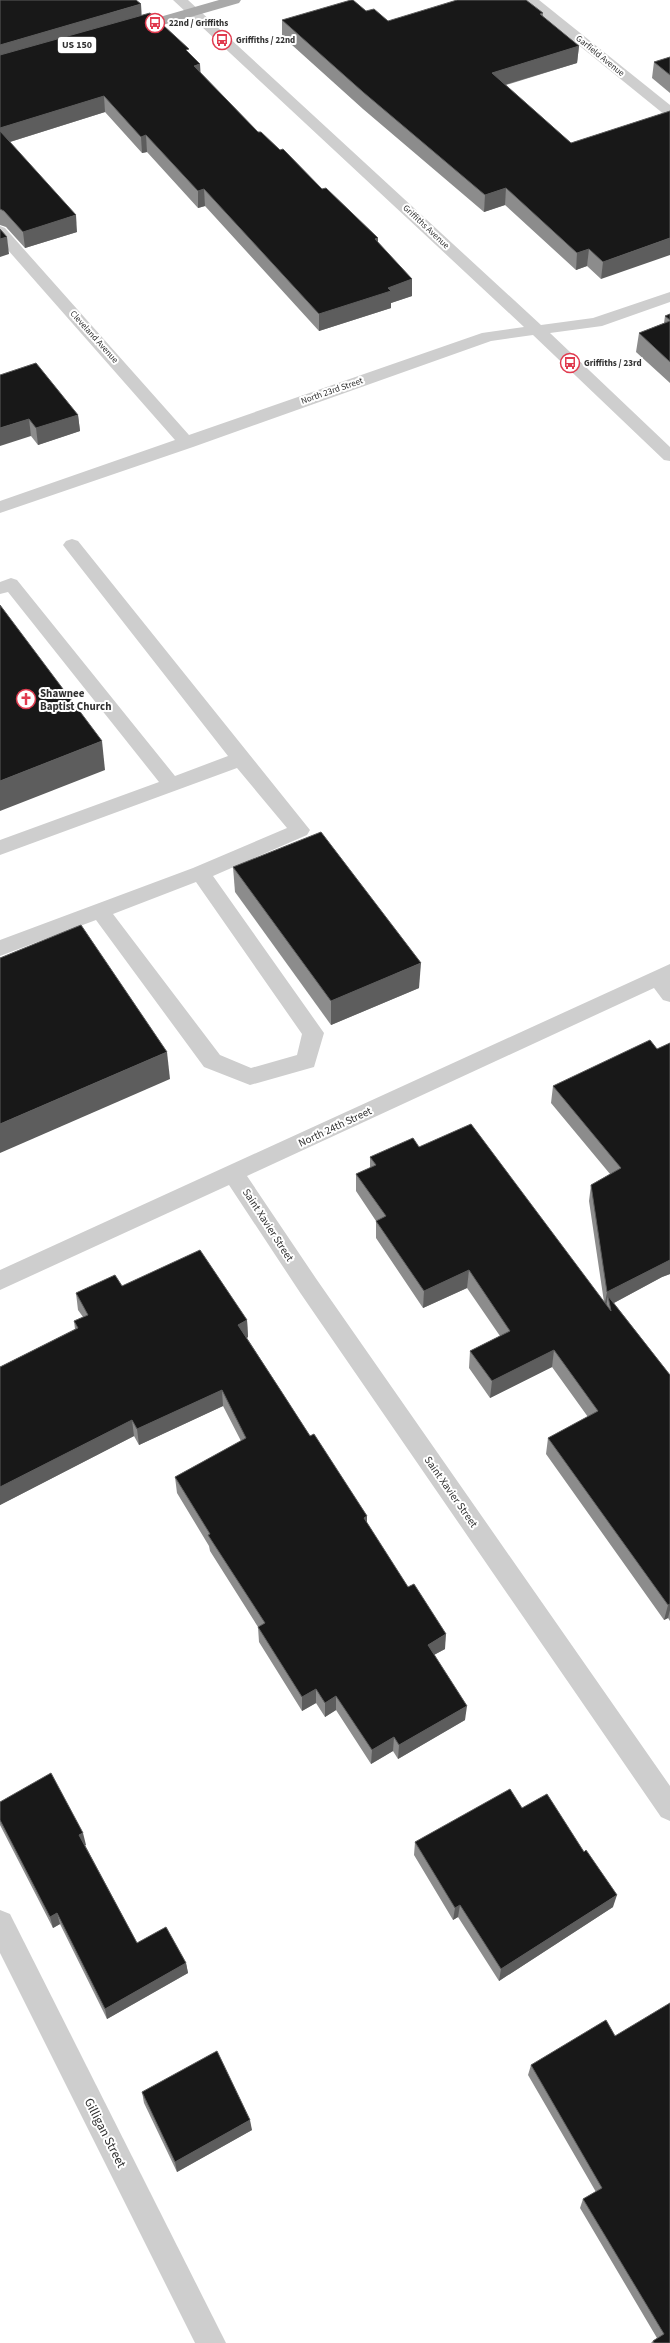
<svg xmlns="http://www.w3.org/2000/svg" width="670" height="2343" viewBox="0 0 670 2343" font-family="'Source Sans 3',sans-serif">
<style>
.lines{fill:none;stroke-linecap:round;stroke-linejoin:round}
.lane{fill:#cecece;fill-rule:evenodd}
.street{fill:#cecece;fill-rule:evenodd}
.primary{fill:#a9a9a9;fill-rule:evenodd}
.wall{fill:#8c8c8c}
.shaded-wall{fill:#5d5d5d}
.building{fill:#181818;stroke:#5d5d5d}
.labels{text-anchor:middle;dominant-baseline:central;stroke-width:4;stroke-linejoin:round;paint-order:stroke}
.far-poi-label{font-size:9px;font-weight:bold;fill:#313131;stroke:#fff;text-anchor:start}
.far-street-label{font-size:9px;fill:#313131;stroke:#fff}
.shield{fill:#fff;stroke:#6f6f6f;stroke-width:1}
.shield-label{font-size:10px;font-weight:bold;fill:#313131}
.poi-label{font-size:11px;font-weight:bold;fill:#313131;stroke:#fff;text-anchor:start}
.street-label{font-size:11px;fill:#313131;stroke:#fff}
.near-street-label{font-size:13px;fill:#313131;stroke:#fff}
</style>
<rect width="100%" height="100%" fill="#fff"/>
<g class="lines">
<!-- lane -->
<path class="lane" d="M 72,539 L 78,541 L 310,830 L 307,835 L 213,876 L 324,1033 L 314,1067 L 250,1085 L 204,1067 L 96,920 L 0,956 L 0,940 L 193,868 L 287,828 L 237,768 L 0,855 L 0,840 L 159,782 L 8,592 L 0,594 L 0,582 L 11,578 L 17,580 L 175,776 L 228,756 L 66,549 L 63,545 L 66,541 ZM 196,882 L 302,1034 L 297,1055 L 251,1068 L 220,1055 L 113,914 Z"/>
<!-- street -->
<g class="street">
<path d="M 173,0 L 188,0 L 541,325 L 593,318 L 670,292 L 670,302 L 602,326 L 550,333 L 670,447 L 670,461 L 664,460 L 533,335 L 491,341 L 193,447 L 0,513 L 0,501 L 175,440 L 0,241 L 0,226 L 5,228 L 189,435 L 482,333 L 524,327 Z"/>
<path d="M 523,0 L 539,0 L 670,105 L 670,116 L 665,115 Z"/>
<path d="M 670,964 L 670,1002 L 663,1000 L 654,988 L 247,1176 L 317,1280 L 670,1786 L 670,1821 L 661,1817 L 301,1294 L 229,1185 L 0,1290 L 0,1270 Z"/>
<path d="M 0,1910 L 10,1914 L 226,2343 L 195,2343 L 0,1953 Z"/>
</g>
<!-- primary -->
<path class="primary" d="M 219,0 L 241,0 L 239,3 L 135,33 L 130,34 L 123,30 L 125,27 Z"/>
</g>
<!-- wall -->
<g class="wall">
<path d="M 0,0 L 142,16 L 189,54 L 200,73 L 258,132 L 280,150 L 322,189 L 378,243 L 412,279 L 412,296 L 391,303 L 391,308 L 319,331 L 205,206 L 198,208 L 147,152 L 142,153 L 105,112 L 10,142 L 77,232 L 25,248 L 6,227 L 0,225 Z"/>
<path d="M 366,11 L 388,21 L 543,13 L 543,17 L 579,46 L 577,63 L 506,85 L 571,143 L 670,111 L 601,279 L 587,266 L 576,270 L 505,205 L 484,212 L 363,109 L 282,36 L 282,20 Z"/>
<path d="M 670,57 L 670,93 L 652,78 L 654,62 Z"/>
<path d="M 670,314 L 670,383 L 636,352 L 639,333 L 664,323 L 665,316 Z"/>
<path d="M 0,375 L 78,415 L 80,431 L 38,445 L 31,436 Z"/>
<path d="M 233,867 L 419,988 L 331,1025 L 235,892 Z"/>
<path d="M 670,1043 L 670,1274 L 662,1277 L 614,1303 L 670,1375 L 670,1621 L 668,1618 L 664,1620 L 546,1454 L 548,1438 L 588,1417 L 552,1367 L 490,1398 L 469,1368 L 470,1351 L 500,1336 L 467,1288 L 423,1308 L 376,1238 L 376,1221 L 356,1191 L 356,1174 L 370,1168 L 370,1157 L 419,1147 L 604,1302 L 589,1201 L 591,1185 L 610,1174 L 551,1103 L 553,1086 L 657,1049 Z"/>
<path d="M 122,1286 L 247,1320 L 248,1337 L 247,1338 L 310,1436 L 367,1516 L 367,1523 L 445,1649 L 434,1655 L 465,1720 L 398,1759 L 393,1751 L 371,1764 L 336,1710 L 325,1717 L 316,1703 L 302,1711 L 259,1642 L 258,1627 L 210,1551 L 209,1546 L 177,1493 L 175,1477 L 241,1441 L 223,1406 L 139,1445 L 134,1436 L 0,1505 L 0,1367 L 75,1329 L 74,1321 L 83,1317 L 78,1310 L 76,1293 Z"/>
<path d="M 0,1802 L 86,1845 L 85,1845 L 137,1943 L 186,1963 L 188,1973 L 107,2019 L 60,1924 L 53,1928 L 0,1825 Z"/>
<path d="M 522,1808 L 584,1852 L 613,1907 L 499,1981 L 458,1917 L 453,1920 L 414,1855 L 415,1842 Z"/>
<path d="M 615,2036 L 670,2343 L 651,2343 L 653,2341 L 657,2338 L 580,2208 L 583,2199 L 596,2192 L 528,2075 L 531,2065 Z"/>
<path d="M 142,2092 L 252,2130 L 177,2172 L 144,2103 Z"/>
</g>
<!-- shaded-wall -->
<g class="shaded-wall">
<path d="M 141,4 L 142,21 L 0,61 L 0,45 Z"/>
<path d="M 579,46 L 577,63 L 491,89 L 492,73 Z"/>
<path d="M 200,64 L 201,80 L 194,66 Z"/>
<path d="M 104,96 L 105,112 L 0,145 L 0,128 Z"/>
<path d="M 146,135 L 147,152 L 142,153 L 141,137 Z"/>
<path d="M 506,188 L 505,205 L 484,212 L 485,195 Z"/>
<path d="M 204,189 L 205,206 L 198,208 L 198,191 Z"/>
<path d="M 76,215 L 77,232 L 25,248 L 23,232 Z"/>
<path d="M 7,237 L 9,254 L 0,257 L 0,239 Z"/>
<path d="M 378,238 L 378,255 L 375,239 Z"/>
<path d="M 670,238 L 670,255 L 601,279 L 603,262 Z"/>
<path d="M 589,249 L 587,266 L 576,270 L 577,253 Z"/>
<path d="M 412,279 L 412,296 L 391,303 L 391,308 L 319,331 L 319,314 L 388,288 Z"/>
<path d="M 78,415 L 80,431 L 38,445 L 36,428 Z"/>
<path d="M 29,419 L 31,436 L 0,446 L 0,428 Z"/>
<path d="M 102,741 L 105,770 L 0,811 L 0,781 Z"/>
<path d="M 421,963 L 419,988 L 331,1025 L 331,1001 Z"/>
<path d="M 167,1052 L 170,1079 L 0,1153 L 0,1124 Z"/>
<path d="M 670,1260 L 670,1274 L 662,1277 L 610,1305 L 608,1296 L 606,1307 L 604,1308 L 607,1292 Z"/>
<path d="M 469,1270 L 467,1288 L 423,1308 L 424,1291 Z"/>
<path d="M 247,1320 L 248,1337 L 239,1342 L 238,1325 Z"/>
<path d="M 554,1350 L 552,1367 L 490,1398 L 492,1381 Z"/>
<path d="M 222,1390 L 223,1406 L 139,1445 L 137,1429 Z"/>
<path d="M 132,1420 L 134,1436 L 0,1505 L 0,1487 Z"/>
<path d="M 367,1516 L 367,1532 L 364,1518 Z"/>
<path d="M 670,1604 L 670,1610 L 668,1618 L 664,1620 L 668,1605 Z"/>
<path d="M 446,1634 L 445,1649 L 426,1659 L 428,1645 Z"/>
<path d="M 316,1689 L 316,1703 L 302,1711 L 302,1697 Z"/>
<path d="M 336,1696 L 336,1710 L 325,1717 L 325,1703 Z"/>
<path d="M 467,1706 L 465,1720 L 398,1759 L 399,1745 Z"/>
<path d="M 394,1737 L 393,1751 L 371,1764 L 372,1750 Z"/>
<path d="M 83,1833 L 86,1845 L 82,1847 L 79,1835 Z"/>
<path d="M 617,1895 L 613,1907 L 499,1981 L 501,1969 Z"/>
<path d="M 460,1905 L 458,1917 L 453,1920 L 455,1908 Z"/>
<path d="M 57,1913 L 60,1924 L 53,1928 L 50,1917 Z"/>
<path d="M 186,1963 L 188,1973 L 107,2019 L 105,2009 Z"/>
<path d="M 250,2120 L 252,2130 L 177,2172 L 175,2162 Z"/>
</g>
<!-- building -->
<g class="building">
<path d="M 0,0 L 136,0 L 141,4 L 0,45 Z"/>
<path d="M 351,0 L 353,0 L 366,11 L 374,9 L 388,21 L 457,0 L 526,0 L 543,13 L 540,14 L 579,46 L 492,73 L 571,143 L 670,111 L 670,238 L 603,262 L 589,249 L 577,253 L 506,188 L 485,195 L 363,92 L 282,20 Z"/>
<path d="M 150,13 L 189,49 L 186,50 L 200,64 L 194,66 L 258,132 L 261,132 L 280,150 L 283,149 L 322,189 L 326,188 L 378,238 L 375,239 L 412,279 L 388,288 L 391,291 L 319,314 L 204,189 L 198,191 L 146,135 L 141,137 L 104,96 L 0,128 L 0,55 Z"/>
<path d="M 670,57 L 670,75 L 654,62 Z"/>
<path d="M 0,131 L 76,215 L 23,232 L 4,211 L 0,209 Z"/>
<path d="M 0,229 L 7,237 L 0,239 Z"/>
<path d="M 670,314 L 670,320 L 665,316 Z"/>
<path d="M 670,321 L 670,362 L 639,333 Z"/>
<path d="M 36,363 L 78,415 L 36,428 L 29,419 L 0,428 L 0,375 Z"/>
<path d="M 0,605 L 102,741 L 0,781 Z"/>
<path d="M 321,832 L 421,963 L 331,1001 L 233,867 Z"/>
<path d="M 81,925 L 167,1052 L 0,1124 L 0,958 Z"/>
<path d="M 650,1040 L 657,1049 L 670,1043 L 670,1260 L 607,1292 L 591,1185 L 621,1168 L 553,1086 Z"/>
<path d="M 471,1124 L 611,1311 L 608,1296 L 670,1375 L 670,1604 L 668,1605 L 548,1438 L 598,1411 L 554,1350 L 492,1381 L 470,1351 L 510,1331 L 469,1270 L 424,1291 L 376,1221 L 386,1216 L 356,1174 L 376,1165 L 370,1157 L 413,1138 L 419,1147 Z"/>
<path d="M 200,1250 L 247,1320 L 238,1325 L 281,1391 L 310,1436 L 314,1434 L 367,1516 L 364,1518 L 408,1587 L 414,1584 L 446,1634 L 428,1645 L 467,1706 L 399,1745 L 394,1737 L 372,1750 L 336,1696 L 325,1703 L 316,1689 L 302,1697 L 258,1627 L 265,1623 L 208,1535 L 210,1534 L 175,1477 L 246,1438 L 222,1390 L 137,1429 L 132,1420 L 0,1487 L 0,1367 L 78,1328 L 74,1321 L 88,1315 L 76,1293 L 115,1275 L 122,1286 Z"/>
<path d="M 51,1773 L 83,1833 L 79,1835 L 137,1943 L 166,1927 L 186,1963 L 105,2009 L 57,1913 L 50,1917 L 0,1820 L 0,1802 Z"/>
<path d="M 510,1789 L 522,1808 L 547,1794 L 584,1852 L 586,1850 L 617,1895 L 501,1969 L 460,1905 L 455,1908 L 415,1842 Z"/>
<path d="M 670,2003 L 670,2343 L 654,2343 L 653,2341 L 664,2334 L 583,2199 L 602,2188 L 531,2065 L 606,2020 L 615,2036 Z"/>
<path d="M 217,2051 L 250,2120 L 175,2162 L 142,2092 Z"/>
</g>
<!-- icons -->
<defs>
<symbol id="bus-ring" viewBox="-11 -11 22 22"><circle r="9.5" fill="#fff" stroke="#e03b4f" stroke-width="1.5"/><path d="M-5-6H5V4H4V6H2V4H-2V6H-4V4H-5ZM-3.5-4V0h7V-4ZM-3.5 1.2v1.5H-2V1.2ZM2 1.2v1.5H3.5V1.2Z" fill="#e03b4f"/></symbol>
<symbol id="church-ring" viewBox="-11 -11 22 22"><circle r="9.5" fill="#fff" stroke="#e03b4f" stroke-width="1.5"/><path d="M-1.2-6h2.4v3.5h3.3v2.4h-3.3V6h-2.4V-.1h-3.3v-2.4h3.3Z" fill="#e03b4f"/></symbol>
</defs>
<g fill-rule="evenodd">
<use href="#bus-ring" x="144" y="12" width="22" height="22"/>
<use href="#bus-ring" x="211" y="29" width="22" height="22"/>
<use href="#bus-ring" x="559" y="352" width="22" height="22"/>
<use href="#church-ring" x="15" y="688" width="22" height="22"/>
</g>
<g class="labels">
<!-- far-poi labels -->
<g class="far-poi-label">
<text x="169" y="23">22nd / Griffiths</text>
<text x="236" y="40">Griffiths / 22nd</text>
<text x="584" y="363">Griffiths / 23rd</text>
</g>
<!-- far-street labels -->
<g class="far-street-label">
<text transform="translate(600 56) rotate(39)">Garfield Avenue</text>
<text transform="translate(426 227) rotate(43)">Griffiths Avenue</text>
<text transform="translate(94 337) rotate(48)">Cleveland Avenue</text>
<text transform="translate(332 391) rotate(-19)">North 23rd Street</text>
</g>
<!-- shield labels -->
<rect class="shield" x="58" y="37" width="38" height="16" rx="3"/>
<g class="shield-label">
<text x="77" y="45">US 150</text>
</g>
<!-- poi labels -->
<g class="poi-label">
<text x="40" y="693">Shawnee<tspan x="40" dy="13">Baptist Church</tspan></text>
</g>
<!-- street labels -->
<g class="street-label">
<text transform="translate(335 1127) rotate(-25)">North 24th Street</text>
<text transform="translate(268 1225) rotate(57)">Saint Xavier Street</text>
<text transform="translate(451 1492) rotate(55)">Saint Xavier Street</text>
</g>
<!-- near-street labels -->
<g class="near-street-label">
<text transform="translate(105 2133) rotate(63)">Gilligan Street</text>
</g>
</g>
</svg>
